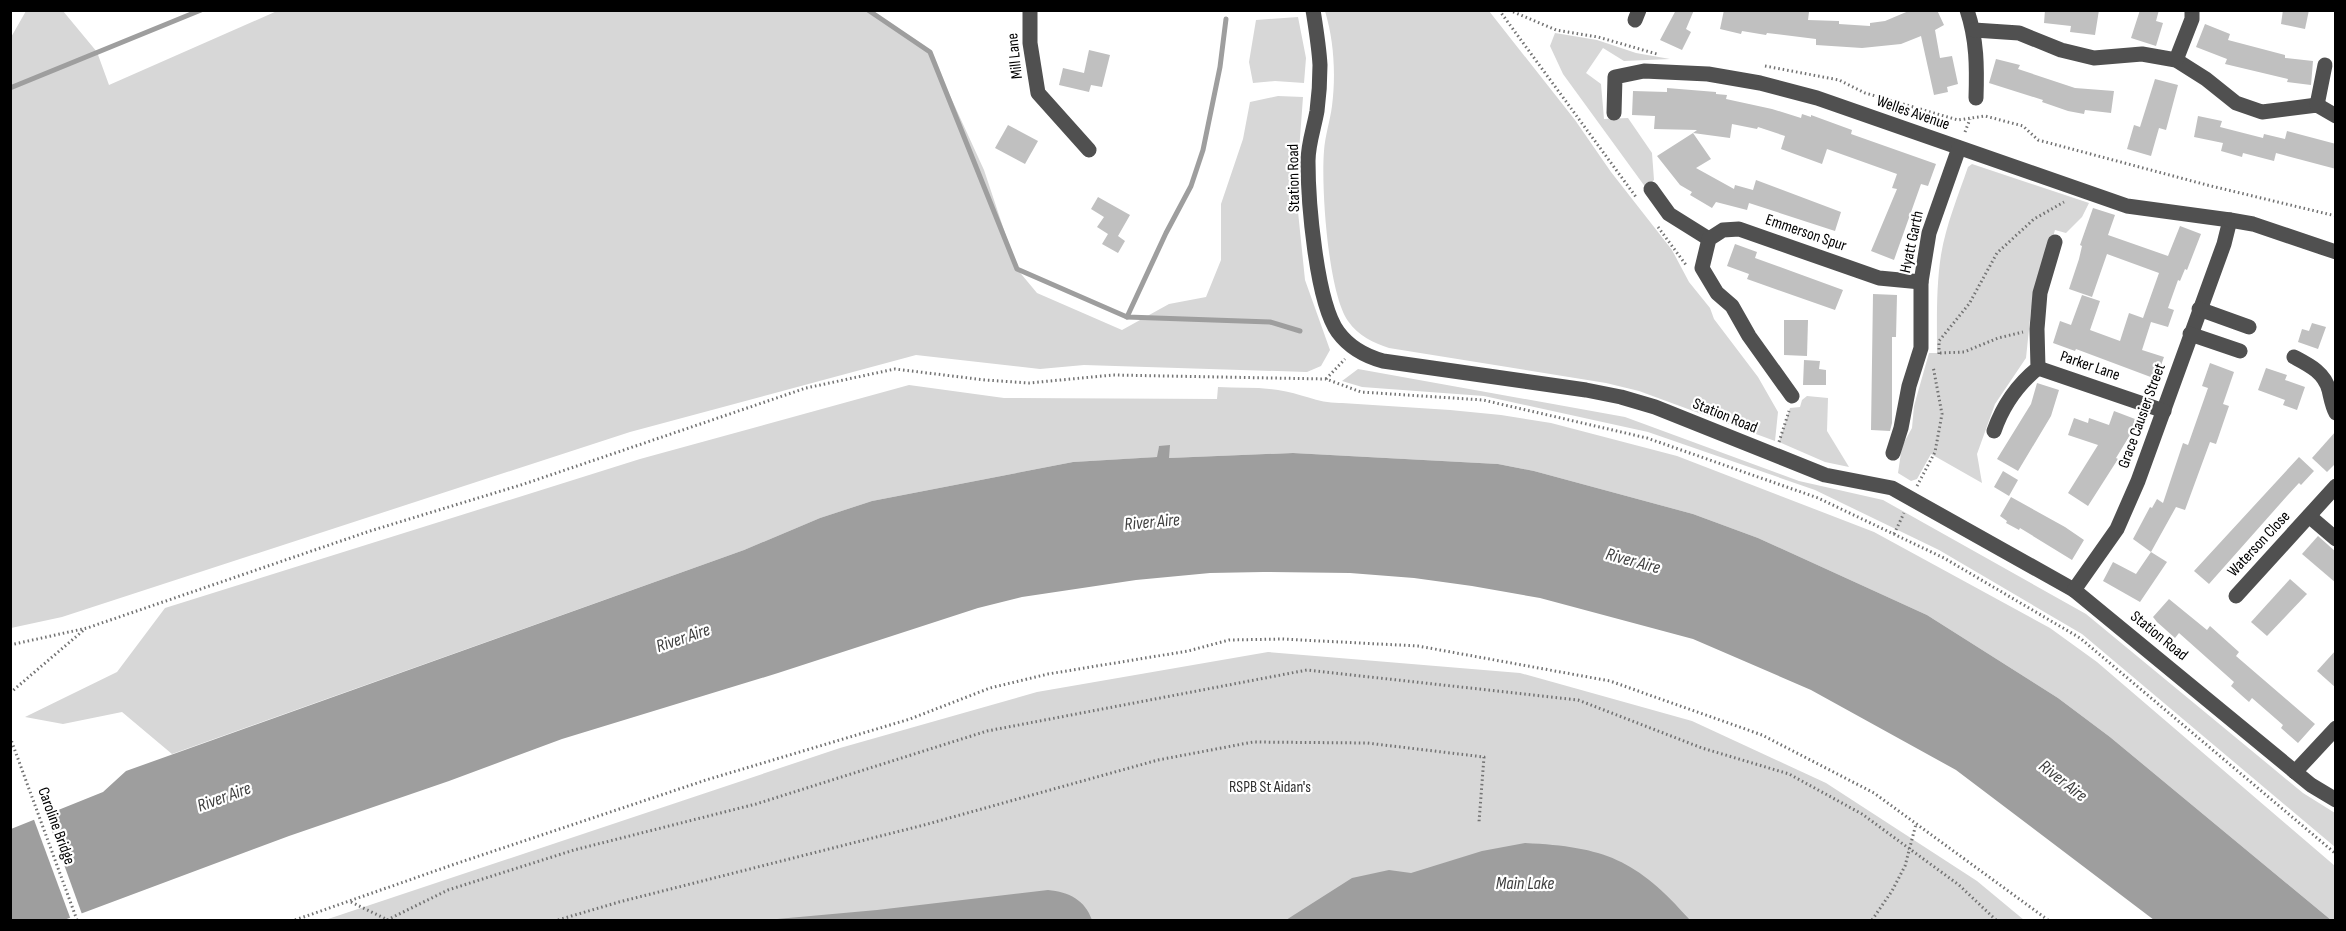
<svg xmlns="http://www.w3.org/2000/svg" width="2346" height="931" viewBox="0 0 2346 931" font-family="'Sofia Sans Condensed',sans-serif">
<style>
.green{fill:#d7d7d7}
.water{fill:#9e9e9e}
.pier{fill:#fff}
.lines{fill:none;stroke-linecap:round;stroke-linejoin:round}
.stream{stroke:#9e9e9e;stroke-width:5}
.building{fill:#c0c0c0}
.path{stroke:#727272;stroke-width:3;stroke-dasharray:1.5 3;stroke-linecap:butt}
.minor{stroke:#505050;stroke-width:15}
.labels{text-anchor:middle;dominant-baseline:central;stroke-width:4.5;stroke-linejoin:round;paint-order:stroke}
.street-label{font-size:16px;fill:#000;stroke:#fff}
.park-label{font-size:16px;fill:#2e2e2e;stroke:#fff}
.water-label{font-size:18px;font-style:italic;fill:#3f3f3f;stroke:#fff}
</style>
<rect width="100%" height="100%" fill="#fff"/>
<!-- green -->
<g class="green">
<path d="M 26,11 L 63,11 L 97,52 L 109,85 L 277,11 L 868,11 L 930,52 L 984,170 L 1017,269 L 1037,293 L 1122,330 L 1169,304 L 1206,297 L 1221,260 L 1221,204 L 1243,139 L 1250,102 L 1278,96 L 1303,97 L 1296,192 L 1305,280 L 1330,350 L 1321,366 L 1307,372 L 1084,365 L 1040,369 L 916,355 L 630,432 L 62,617 L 11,628 L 10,39 Z"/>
<path d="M 1325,11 L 1489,11 L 1575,120 L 1611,172 L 1672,250 L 1689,282 L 1710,308 L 1714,319 L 1758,377 L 1778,412 L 1775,441 L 1639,391 L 1606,383 L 1389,348 C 1374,343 1358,336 1348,321 C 1328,292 1321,188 1324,151 C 1325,136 1330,121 1332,106 C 1336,74 1334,41 1325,11 Z"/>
<path d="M 1298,17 L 1306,58 L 1304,83 L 1275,81 L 1253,83 L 1249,62 L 1256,20 Z"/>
<path d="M 1555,33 L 1597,40 L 1636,53 L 1670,59 L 1624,61 L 1603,48 L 1586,73 L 1601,84 L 1604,119 L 1628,118 L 1652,153 L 1654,180 L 1646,188 L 1563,74 L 1550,46 Z"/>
<path d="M 1972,164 L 2089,203 L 2082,217 L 2066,233 L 2055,230 L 2031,310 L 2026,358 L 1995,404 L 1977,454 L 1982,483 L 1931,454 L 1917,479 L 1911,481 L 1898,473 L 1902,446 L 1912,428 L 1914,406 L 1929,353 L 1937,353 C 1937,320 1936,287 1941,255 C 1946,225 1958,196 1968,167 Z"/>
<path d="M 1358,369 L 1625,417 L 1799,481 L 1883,500 L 2086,614 L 2303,793 L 2335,813 L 2335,847 L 2082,634 L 1939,550 L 1815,490 L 1648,432 L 1484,396 L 1362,387 L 1342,381 Z"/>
<path d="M 909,385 L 1004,398 L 1217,399 L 1218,387 C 1238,388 1259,387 1278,390 C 1301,393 1319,404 1342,403 L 1450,410 L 1501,415 L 1551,423 L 1677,456 L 1874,532 L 2050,628 L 2097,662 L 2335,866 L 2335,920 L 2331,920 L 2110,737 L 2058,698 L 1927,615 L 1758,538 L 1693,514 L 1534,471 L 1498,464 L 1293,453 L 1169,458 L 1159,446 L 1158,457 L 1073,462 L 872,501 L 820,518 L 744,550 L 172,754 L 122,712 L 63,724 L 25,717 L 117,672 L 165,608 L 640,459 Z"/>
<path d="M 1807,396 L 1828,398 L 1827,431 L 1849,467 L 1825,462 L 1779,442 L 1790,408 L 1800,407 L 1802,400 Z"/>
<path d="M 1268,652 L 1520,673 L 1692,721 L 1826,783 L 1977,881 L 2024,920 L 325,920 L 840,748 L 1037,692 Z"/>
</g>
<!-- water -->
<g class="water">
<path d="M 1170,445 L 1169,458 L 1293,453 L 1498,464 L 1534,471 L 1693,514 L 1758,538 L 1927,615 L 2058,698 L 2110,737 L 2331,920 L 2154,920 L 1956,770 L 1811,690 L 1693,639 L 1540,598 L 1472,586 L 1414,578 L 1350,573 L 1263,572 L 1210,573 L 1136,580 L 1022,597 L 978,608 L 778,673 L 562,739 L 449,781 L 289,836 L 64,920 L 11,920 L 11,829 L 103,792 L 126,771 L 744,550 L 820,518 L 872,501 L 1073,462 L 1157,457 L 1159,446 Z"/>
<path d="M 1525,843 C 1605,847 1636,859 1690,920 L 1286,920 L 1352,878 L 1389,870 L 1411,873 L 1482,851 Z"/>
<path d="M 1048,890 C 1069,892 1085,900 1092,920 L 766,920 L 877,910 Z"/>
</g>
<!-- pier -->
<path class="pier" d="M 45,812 L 83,917 L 73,920 L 71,920 L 33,817 Z"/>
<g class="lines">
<!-- stream -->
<g class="stream">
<path d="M 868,10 L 930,52 L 1017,269 L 1127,317 L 1270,322 L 1300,331"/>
<path d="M 10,88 L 201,10"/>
<path d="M 1127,317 L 1166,233 L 1191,186 L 1203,150 L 1220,67 L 1226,19"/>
</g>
</g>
<!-- building -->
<g class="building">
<path d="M 1676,10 L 1694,10 L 1686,29 L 1691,32 L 1682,50 L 1660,40 Z"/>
<path d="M 1724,10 L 1798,10 L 1809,12 L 1808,20 L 1839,21 L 1839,24 L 1870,26 L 1870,23 L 1885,21 L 1911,10 L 1937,10 L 1944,25 L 1935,30 L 1940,58 L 1952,56 L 1958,84 L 1947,87 L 1948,92 L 1934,95 L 1921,36 L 1901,44 L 1862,48 L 1816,45 L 1816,39 L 1767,33 L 1766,35 L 1742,31 L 1741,34 L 1720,29 Z"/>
<path d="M 2045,10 L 2099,10 L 2095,35 L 2070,32 L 2071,26 L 2044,23 Z"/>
<path d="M 2140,10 L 2159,10 L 2156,21 L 2163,23 L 2156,46 L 2131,38 Z"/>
<path d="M 2283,10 L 2309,10 L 2305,29 L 2281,24 Z"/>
<path d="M 2205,24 L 2230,34 L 2228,40 L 2285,55 L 2285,58 L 2313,61 L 2311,85 L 2287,82 L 2288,79 L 2225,64 L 2227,59 L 2196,47 Z"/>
<path d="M 1089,50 L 1110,55 L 1102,87 L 1091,85 L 1089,92 L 1059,85 L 1063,68 L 1084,73 Z"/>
<path d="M 1996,59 L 2020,65 L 2018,69 L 2075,88 L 2114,91 L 2111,113 L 2085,110 L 2084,114 L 2068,111 L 2042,102 L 2043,100 L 1989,83 Z"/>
<path d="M 2155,79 L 2178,85 L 2166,130 L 2159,128 L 2151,156 L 2127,149 L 2134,125 L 2140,127 Z"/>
<path d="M 1667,88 L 1716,92 L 1716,94 L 1727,95 L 1726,99 L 1772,109 L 1801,118 L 1802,114 L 1811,117 L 1811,115 L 1852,130 L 1851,134 L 1936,164 L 1928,186 L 1921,184 L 1894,260 L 1871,251 L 1897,189 L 1892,188 L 1897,174 L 1827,149 L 1822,164 L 1781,149 L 1785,136 L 1758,127 L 1757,129 L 1732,124 L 1730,138 L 1693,133 L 1697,130 L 1654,129 L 1655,116 L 1632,115 L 1633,91 L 1667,92 Z"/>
<path d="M 2198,116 L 2222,121 L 2220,127 L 2263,138 L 2264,134 L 2285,139 L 2287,131 L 2336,144 L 2336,169 L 2276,153 L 2274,161 L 2243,153 L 2242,157 L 2221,151 L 2223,143 L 2194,137 Z"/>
<path d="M 1008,125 L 1038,141 L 1025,164 L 995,148 Z"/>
<path d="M 1693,133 L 1711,159 L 1696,168 L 1734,189 L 1735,185 L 1753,190 L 1756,180 L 1841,212 L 1835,231 L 1749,203 L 1747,210 L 1716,202 L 1712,208 L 1690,195 L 1692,192 L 1680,185 L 1657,156 Z"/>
<path d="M 1098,197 L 1130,215 L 1118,236 L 1125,241 L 1118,253 L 1102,244 L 1108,234 L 1097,227 L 1104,217 L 1091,209 Z"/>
<path d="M 2093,208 L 2115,215 L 2108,235 L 2168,256 L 2180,226 L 2201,234 L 2187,270 L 2185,269 L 2180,281 L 2178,280 L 2168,308 L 2174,310 L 2168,327 L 2151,322 L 2142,350 L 2164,357 L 2156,379 L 2076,349 L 2075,351 L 2053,343 L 2060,321 L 2071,325 L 2082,295 L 2100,301 L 2090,330 L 2120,341 L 2129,313 L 2143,318 L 2159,273 L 2107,254 L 2092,297 L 2069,289 L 2079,259 L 2082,246 L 2080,245 Z"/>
<path d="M 1735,244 L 1757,252 L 1755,258 L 1843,290 L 1835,310 L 1747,279 L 1749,274 L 1727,266 Z"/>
<path d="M 1873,294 L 1897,295 L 1896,337 L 1892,337 L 1892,423 L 1890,431 L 1871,430 Z"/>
<path d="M 1784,320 L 1808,320 L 1807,356 L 1784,355 Z"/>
<path d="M 2312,323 L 2326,327 L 2318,349 L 2298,342 L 2302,329 L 2309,331 Z"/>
<path d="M 1804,360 L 1820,361 L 1819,369 L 1826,370 L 1826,385 L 1803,385 Z"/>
<path d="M 2210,363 L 2234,372 L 2223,404 L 2229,406 L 2216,444 L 2210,442 L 2185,510 L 2176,507 L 2151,552 L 2167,562 L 2140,602 L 2103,581 L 2113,562 L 2136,574 L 2151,552 L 2133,539 L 2150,507 L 2152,508 L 2157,499 L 2163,503 L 2183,443 L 2188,445 L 2208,388 L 2202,386 Z"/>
<path d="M 2266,368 L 2287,375 L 2285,380 L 2305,387 L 2297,410 L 2283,405 L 2285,400 L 2258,390 Z"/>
<path d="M 2037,383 L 2059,390 L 2051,416 L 2018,471 L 1997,459 L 2031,404 Z"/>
<path d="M 2114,411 L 2135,419 L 2130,435 L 2116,458 L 2118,459 L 2088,506 L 2068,493 L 2098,445 L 2068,435 L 2074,418 L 2088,423 L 2089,418 L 2109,425 Z"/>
<path d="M 2336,431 L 2336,463 L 2327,472 L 2312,458 Z"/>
<path d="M 2299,457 L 2314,471 L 2301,485 L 2299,483 L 2287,496 L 2209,584 L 2194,571 Z"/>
<path d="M 2003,471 L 2018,480 L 2009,496 L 1994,487 Z"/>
<path d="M 2011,497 L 2065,527 L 2084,540 L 2072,560 L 2020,528 L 2019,530 L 2006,523 L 2007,521 L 2000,516 Z"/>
<path d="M 2318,536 L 2336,552 L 2336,583 L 2302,554 Z"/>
<path d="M 2290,579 L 2307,594 L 2267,636 L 2251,622 Z"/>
<path d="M 2169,599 L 2207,630 L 2210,626 L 2239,652 L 2236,656 L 2315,724 L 2298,743 L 2281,728 L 2283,725 L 2252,698 L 2249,702 L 2231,686 L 2234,682 L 2179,633 L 2175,638 L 2157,622 L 2153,617 Z"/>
<path d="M 2336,650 L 2336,688 L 2317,671 Z"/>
</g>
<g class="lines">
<!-- path -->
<g class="path">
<path d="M 1499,10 L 1636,197"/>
<path d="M 1509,10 L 1556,30 L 1598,37 L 1657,54"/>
<path d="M 1765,66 L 1839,80 L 1865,93 L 1958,120 L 1985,116 L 2023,126 L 2038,140 L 2207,185 L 2336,216"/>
<path d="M 1965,132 L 1970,119"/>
<path d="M 1658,227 L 1686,265"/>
<path d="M 1940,353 L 1964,352 L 1998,338 L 2023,332"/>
<path d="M 1939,354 L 1939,341 L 1969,304 L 1997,253 L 2034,219 L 2064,202"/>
<path d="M 1326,379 L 1345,359"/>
<path d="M 1779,442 L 1789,411"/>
<path d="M 1917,486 L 1935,452 L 1942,414 L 1933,366"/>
<path d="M 1894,534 L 1904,513"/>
<path d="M 10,645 L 87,628 L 370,531 L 524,484 L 806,388 L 895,369 L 985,380 L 1029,383 L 1113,375 L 1326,379 L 1361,392 L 1483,400 L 1647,438 L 1818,498 L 1944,558 L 2080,638 L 2336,854"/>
<path d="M 10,693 L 85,629"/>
<path d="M 10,737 L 77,920"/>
<path d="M 351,902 L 388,920"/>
<path d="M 295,920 L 455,864 L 706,780 L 910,719 L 990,688 L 1048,674 L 1188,651 L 1229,640 L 1282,639 L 1418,646 L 1610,681 L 1762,735 L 1874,793 L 2048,920"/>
<path d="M 387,920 L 448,890 L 574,850 L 756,804 L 987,731 L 1307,670 L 1578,700 L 1702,748 L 1789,774 L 1862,814 L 1959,885 L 1996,920"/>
<path d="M 558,920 L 619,902 L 924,825 L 1158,760 L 1253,742 L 1367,743 L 1484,757 L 1479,822"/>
<path d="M 1872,920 L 1892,891 L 1905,866 L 1916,824"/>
</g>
<!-- minor -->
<g class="minor">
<path d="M 1030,10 L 1030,43 L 1038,93 L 1089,150"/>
<path d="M 1313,10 C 1316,29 1319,47 1320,65 C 1320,80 1319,96 1317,111 C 1314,128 1308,144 1308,161 C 1308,200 1316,302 1338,332 C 1349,347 1365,356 1383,361 L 1586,390 L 1621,397 L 1655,407 L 1825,475 L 1892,488 L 2074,590 L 2311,785 L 2336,800"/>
<path d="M 1967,10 C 1977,40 1977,67 1976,98"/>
<path d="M 1635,20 L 1639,10"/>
<path d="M 1974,30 L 2019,33 L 2061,50 L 2094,58 L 2142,54 L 2176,60 L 2206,79 L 2236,103 L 2262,112 L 2317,105 L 2336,116"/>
<path d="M 2176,60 L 2192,19 L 2192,10"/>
<path d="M 2317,105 L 2325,65"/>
<path d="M 1614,113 L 1615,77 L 1644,71 L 1708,74 L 1760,83 L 1817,98 L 2127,206 L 2230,220 L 2224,244 L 2138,481 L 2117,529 L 2074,590"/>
<path d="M 1651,189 L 1669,214 L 1709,239"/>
<path d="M 2230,220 L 2253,224 L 2336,252"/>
<path d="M 2199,309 L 2249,327"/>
<path d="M 2190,334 L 2240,351"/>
<path d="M 2294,357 C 2309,365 2324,372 2329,390 C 2331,398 2332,406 2336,413"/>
<path d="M 2038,368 L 2164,411"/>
<path d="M 1792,396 L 1749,336 L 1732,306 L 1717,293 L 1702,268 L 1709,239 L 1723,230 L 1739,229 L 1879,278 L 1921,282"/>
<path d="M 1994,431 C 2003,405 2017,385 2038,368 L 2037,329 L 2040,293 L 2055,242"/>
<path d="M 1893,453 L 1901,428 L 1909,386 L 1921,348 L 1921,282 L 1929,233 L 1959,148"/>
<path d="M 2309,516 L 2336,539"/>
<path d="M 2236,596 L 2336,486"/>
<path d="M 2295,772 L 2336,728"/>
</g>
</g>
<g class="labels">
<!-- street labels -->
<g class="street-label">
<text transform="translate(1015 56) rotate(-96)">Mill Lane</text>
<text transform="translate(1913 113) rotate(19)">Welles Avenue</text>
<text transform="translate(1294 178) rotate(-91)">Station Road</text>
<text transform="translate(1806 233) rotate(19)">Emmerson Spur</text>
<text transform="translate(1912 242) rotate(-78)">Hyatt Garth</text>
<text transform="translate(2090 366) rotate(19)">Parker Lane</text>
<text transform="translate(1725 416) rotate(22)">Station Road</text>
<text transform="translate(2142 416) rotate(-70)">Grace Causier Street</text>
<text transform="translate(2259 544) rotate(-47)">Waterson Close</text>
<text transform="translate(2159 636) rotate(39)">Station Road</text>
<text transform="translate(56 826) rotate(70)">Caroline Bridge</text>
</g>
<!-- park labels -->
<g class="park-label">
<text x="1270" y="787">RSPB St Aidan's</text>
</g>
<!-- water labels -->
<g class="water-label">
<text transform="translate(1152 522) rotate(-5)">River Aire</text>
<text transform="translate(1633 561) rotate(15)">River Aire</text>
<text transform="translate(683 638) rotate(-19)">River Aire</text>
<text transform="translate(2063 781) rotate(38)">River Aire</text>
<text transform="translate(224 797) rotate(-20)">River Aire</text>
<text x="1525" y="883">Main Lake</text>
</g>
</g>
<!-- border -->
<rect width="2346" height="931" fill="none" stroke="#000000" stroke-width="24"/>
</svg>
